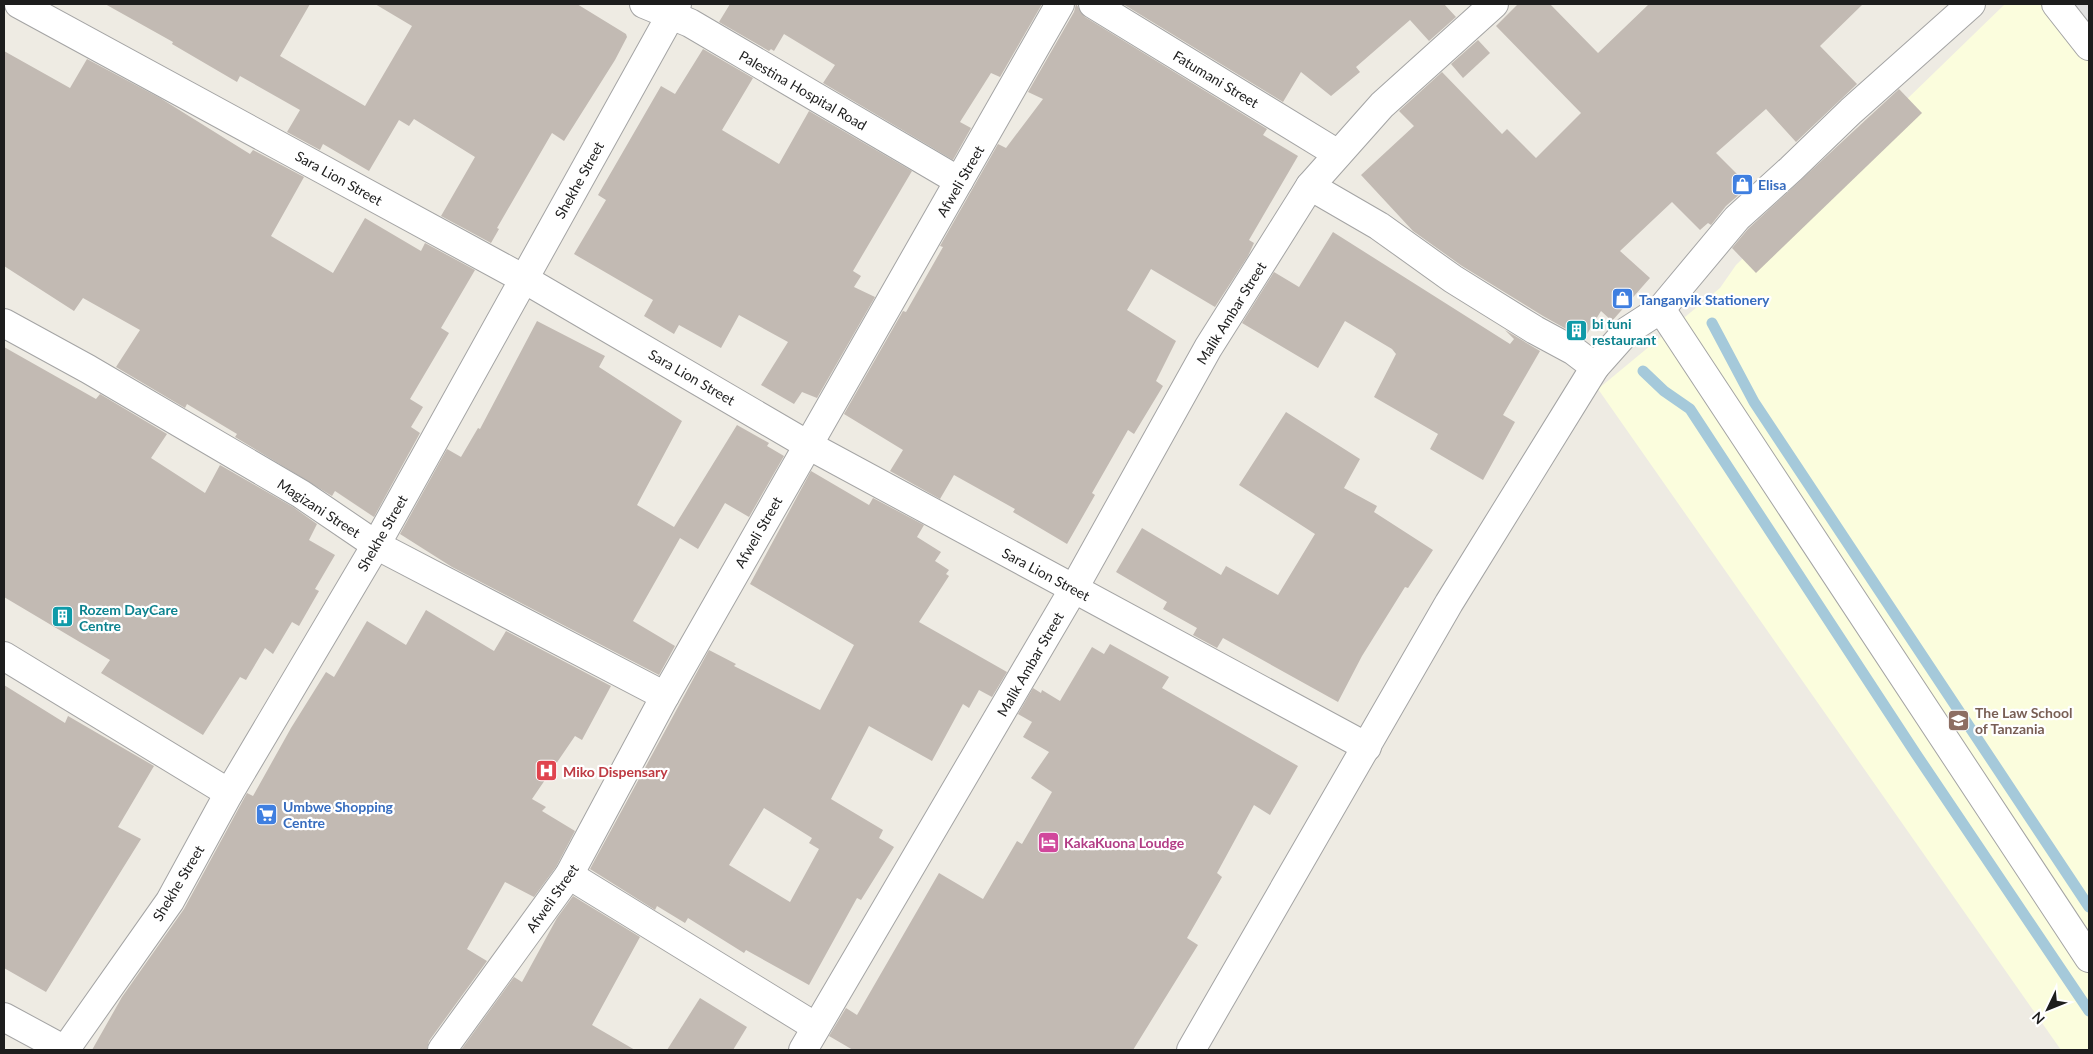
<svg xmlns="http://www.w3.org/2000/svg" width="2093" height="1054" viewBox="0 0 2093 1054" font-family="Lato,sans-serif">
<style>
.education{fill:#fbfddd}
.parking{fill:#e1e1e1}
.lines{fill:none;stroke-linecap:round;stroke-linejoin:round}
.stream{stroke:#a5c9da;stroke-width:11}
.building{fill:#c2bab3;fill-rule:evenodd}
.minor-casing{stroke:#a4a4a4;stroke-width:30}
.minor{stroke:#fff;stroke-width:28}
.labels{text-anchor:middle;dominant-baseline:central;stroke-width:4.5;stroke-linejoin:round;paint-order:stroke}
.street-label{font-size:14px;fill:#1d1d1d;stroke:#fff}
.shop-label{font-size:14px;font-weight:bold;fill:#366cbe;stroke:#fff;text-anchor:start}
.culture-label{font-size:14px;font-weight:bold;fill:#0d838f;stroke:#fff;text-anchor:start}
.education-label{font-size:14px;font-weight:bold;fill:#785e54;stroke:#fff;text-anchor:start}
.health-label{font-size:14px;font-weight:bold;fill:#be3a42;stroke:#fff;text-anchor:start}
.hotel-label{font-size:14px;font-weight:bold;fill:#b23c85;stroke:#fff;text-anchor:start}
</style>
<rect width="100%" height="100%" fill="#eeebe3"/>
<!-- education -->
<path class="education" d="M 2005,4 L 2089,4 L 2089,1050 L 2061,1050 L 1598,389 L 1720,288 L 1736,265 Z"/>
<!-- parking -->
<path class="parking" d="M 2063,4 L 2089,4 L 2089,31 Z"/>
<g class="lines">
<!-- stream -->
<g class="stream">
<path d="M 1712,323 L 1754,402 L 2089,907"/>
<path d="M 1643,371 L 1664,391 L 1690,409 L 1916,754 L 2089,1011"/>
</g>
</g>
<!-- building -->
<g class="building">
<path d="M 105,4 L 310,4 L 280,56 L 365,106 L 412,26 L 375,4 L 577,4 L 626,34 L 627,37 L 615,60 L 564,141 L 552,133 L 497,228 L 499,229 L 491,243 L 441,216 L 475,157 L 414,119 L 409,126 L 399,120 L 369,171 L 323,144 L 320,150 L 287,132 L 300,110 L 240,76 L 237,82 L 172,44 L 173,42 Z"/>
<path d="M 730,4 L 1042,4 L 1000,77 L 991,73 L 960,122 L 971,128 L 953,160 L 823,83 L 835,65 L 784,34 L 774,51 L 771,49 L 769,51 L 719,22 Z"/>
<path d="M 1076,4 L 1085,17 L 1267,129 L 1263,135 L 1298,156 L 1249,240 L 1254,243 L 1248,256 L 1215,307 L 1151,269 L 1127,310 L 1176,341 L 1156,381 L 1163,386 L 1134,434 L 1128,430 L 1092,493 L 1095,495 L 1067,544 L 1013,512 L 1015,509 L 954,475 L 940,499 L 890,471 L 903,450 L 844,414 L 903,311 L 906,312 L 943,247 L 940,246 L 998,144 L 1006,148 L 1043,99 L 1028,92 L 1074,12 Z"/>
<path d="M 1123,4 L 1444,4 L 1456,17 L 1429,41 L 1410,20 L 1356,67 L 1360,72 L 1331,96 L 1301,72 L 1283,102 Z"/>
<path d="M 1518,4 L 1550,4 L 1598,53 L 1649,4 L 1863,4 L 1820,46 L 1857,84 L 1796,142 L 1766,109 L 1716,153 L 1749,186 L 1726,206 L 1711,225 L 1708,223 L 1700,230 L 1672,202 L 1620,251 L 1650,278 L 1612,321 L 1601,311 L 1584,339 L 1543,316 L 1462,266 L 1413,231 L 1361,175 L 1414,126 L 1399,111 L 1442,72 L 1502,134 L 1507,129 L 1536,158 L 1581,113 L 1496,26 Z"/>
<path d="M 1478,40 L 1490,53 L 1463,78 L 1451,64 Z"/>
<path d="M 703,49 L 753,78 L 722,130 L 779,164 L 809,111 L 912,171 L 853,271 L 861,276 L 854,287 L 875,297 L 817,398 L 802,392 L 794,404 L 761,385 L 788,342 L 739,315 L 721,348 L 679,325 L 674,334 L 644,316 L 653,300 L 574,254 L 606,200 L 598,195 L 661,86 L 675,94 Z"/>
<path d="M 4,51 L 70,88 L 87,59 L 160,98 L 250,154 L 253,150 L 304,177 L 271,236 L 333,273 L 365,218 L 421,251 L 425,243 L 475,270 L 441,328 L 449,333 L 410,399 L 423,407 L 411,427 L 420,433 L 374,517 L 335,491 L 332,496 L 235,437 L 237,434 L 187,404 L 185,408 L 116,367 L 140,330 L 83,298 L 74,311 L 4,266 Z"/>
<path d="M 1899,89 L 1922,113 L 1756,273 L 1732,248 L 1748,229 Z"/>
<path d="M 1333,232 L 1510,344 L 1514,339 L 1505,330 L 1540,351 L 1503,415 L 1515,422 L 1483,480 L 1430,449 L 1438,434 L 1374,397 L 1396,354 L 1392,349 L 1345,321 L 1318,368 L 1242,323 L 1274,272 L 1299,287 Z"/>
<path d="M 537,321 L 605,356 L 599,367 L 682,421 L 637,505 L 674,527 L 737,425 L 769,443 L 767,446 L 784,456 L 749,517 L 725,503 L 698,549 L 680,538 L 633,621 L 675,646 L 659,675 L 452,567 L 400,534 L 447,449 L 461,457 L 478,428 L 480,429 Z"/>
<path d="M 4,347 L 96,399 L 100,394 L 167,434 L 151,458 L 205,493 L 220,465 L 293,507 L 317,524 L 309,540 L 335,555 L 315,589 L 319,591 L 299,626 L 292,622 L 273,654 L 265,648 L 246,680 L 240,677 L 203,735 L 101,673 L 110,660 L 4,597 Z"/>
<path d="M 1286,412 L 1360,459 L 1344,488 L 1377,506 L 1374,512 L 1433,550 L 1408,588 L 1405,587 L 1362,656 L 1338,702 L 1223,638 L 1217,648 L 1193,635 L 1197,628 L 1163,609 L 1167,602 L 1116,572 L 1142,528 L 1221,575 L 1226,566 L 1278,595 L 1315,534 L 1239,485 Z"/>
<path d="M 811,471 L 869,505 L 873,498 L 924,525 L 917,537 L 941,552 L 935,561 L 949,570 L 946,574 L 949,576 L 919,622 L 1007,672 L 992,697 L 979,690 L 969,708 L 963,704 L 932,761 L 869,726 L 831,799 L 883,830 L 879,838 L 894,847 L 861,900 L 857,898 L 809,985 L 746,950 L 744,953 L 688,918 L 685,923 L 657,906 L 655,910 L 590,869 L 709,650 L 736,664 L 734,666 L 820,710 L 854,645 L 750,584 ZM 764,808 L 812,838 L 809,843 L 819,849 L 790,902 L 729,865 Z"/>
<path d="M 426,610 L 494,651 L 506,631 L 611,686 L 582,740 L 575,736 L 532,799 L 546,807 L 542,811 L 575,831 L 556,867 L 534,897 L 505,882 L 467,949 L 487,961 L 429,1041 L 427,1050 L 92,1050 L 122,997 L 184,909 L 247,793 L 253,796 L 291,728 L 326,672 L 334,677 L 367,621 L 406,645 Z"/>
<path d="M 1110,644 L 1169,677 L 1162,688 L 1298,766 L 1270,815 L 1254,805 L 1217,873 L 1222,877 L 1187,938 L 1198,945 L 1133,1050 L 853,1050 L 829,1036 L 846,1008 L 857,1015 L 939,873 L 983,899 L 1017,841 L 1022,844 L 1052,792 L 1031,778 L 1049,752 L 1023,737 L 1032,722 L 1018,714 L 1033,688 L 1041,693 L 1042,690 L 1060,701 L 1092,647 L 1104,654 Z"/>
<path d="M 4,685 L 65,723 L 68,716 L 154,766 L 118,827 L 141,839 L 46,992 L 4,968 Z"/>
<path d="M 573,896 L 640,937 L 592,1025 L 635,1050 L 461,1050 L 514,977 L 522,982 L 557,918 Z"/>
<path d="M 700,998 L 747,1027 L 733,1050 L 667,1050 Z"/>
</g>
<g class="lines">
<defs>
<g id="minor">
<path d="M 19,4 L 524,279 L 808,445 L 1367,747"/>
<path d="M 644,4 L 690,23 L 959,181"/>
<path d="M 1093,4 L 1338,154"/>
<path d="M 2056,4 L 2089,46"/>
<path d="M 1310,186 L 1379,226 L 1453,279 L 1535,330 L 1574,351 L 1595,367 L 1627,331 L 1661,309 L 2089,958"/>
<path d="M 1661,309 L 1737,218 L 1791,169 L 1851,111 L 1971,4"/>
<path d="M 4,323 L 88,369 L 301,494 L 376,545 L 665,696"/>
<path d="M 4,656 L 229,793"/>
<path d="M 569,875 L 816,1027"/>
<path d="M 4,1017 L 65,1050"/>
<path d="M 65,1050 L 170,901 L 229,793 L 376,545 L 677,4"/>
<path d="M 442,1050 L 569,875 L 665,696 L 1060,4"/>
<path d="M 803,1050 L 1073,590 L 1208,348 L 1310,186 L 1382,105 L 1494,4"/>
<path d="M 1191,1050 L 1449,603 L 1595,367"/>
</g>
</defs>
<!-- minor casing -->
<use href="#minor" class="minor-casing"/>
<!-- minor -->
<use href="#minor" class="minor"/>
</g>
<!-- icons -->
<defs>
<symbol id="shop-square" viewBox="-11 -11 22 22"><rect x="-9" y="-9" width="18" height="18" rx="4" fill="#3f7fe0" stroke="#fff"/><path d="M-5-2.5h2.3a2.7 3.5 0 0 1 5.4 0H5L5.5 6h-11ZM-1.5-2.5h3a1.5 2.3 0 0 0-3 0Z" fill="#fff"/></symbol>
<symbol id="building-square" viewBox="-11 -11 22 22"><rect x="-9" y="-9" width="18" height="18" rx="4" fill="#0f9aa8" stroke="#fff"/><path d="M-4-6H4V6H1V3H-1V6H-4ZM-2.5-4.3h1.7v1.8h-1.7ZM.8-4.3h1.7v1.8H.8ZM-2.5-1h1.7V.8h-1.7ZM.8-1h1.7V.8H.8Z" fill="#fff"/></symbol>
<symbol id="university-square" viewBox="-11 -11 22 22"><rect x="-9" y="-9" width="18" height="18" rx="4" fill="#8d6e63" stroke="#fff"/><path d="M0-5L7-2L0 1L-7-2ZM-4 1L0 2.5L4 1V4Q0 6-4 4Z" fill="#fff"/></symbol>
<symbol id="hospital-square" viewBox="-11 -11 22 22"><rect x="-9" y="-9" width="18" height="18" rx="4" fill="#e0444e" stroke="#fff"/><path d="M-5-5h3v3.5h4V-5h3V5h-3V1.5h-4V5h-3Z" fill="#fff"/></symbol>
<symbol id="supermarket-square" viewBox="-11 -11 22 22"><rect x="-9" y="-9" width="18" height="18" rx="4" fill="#3f7fe0" stroke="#fff"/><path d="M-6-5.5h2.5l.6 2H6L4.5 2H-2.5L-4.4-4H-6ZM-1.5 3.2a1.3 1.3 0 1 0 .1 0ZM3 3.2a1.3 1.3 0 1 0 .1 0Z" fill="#fff"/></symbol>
<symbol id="hotel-square" viewBox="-11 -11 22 22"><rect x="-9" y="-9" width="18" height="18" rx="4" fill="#d1479c" stroke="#fff"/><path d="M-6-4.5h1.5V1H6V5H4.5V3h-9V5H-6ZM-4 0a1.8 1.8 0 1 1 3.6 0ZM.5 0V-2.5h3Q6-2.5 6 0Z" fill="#fff"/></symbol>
</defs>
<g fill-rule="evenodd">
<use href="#shop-square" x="1730" y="172" width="25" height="25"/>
<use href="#shop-square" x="1610" y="286" width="25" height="25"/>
<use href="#building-square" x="1564" y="318" width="25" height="25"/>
<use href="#building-square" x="50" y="604" width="25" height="25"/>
<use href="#university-square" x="1946" y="708" width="25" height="25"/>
<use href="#hospital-square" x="534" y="758" width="25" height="25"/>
<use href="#supermarket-square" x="254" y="802" width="25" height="25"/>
<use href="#hotel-square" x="1036" y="830" width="25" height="25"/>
</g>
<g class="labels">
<!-- street labels -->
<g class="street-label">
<text transform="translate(1216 79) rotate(31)">Fatumani Street</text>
<text transform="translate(803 90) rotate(30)">Palestina Hospital Road</text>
<text transform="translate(339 178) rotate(29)">Sara Lion Street</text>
<text transform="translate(579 180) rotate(-61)">Shekhe Street</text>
<text transform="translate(960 181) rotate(-60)">Afweli Street</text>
<text transform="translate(1231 313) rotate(-58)">Malik Ambar Street</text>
<text transform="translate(692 377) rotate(30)">Sara Lion Street</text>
<text transform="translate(319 508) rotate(33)">Magizani Street</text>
<text transform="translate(758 532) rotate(-60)">Afweli Street</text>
<text transform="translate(382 533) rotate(-60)">Shekhe Street</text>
<text transform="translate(1046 574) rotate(28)">Sara Lion Street</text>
<text transform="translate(1030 664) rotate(-60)">Malik Ambar Street</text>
<text transform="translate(178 883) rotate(-59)">Shekhe Street</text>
<text transform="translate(552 898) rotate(-55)">Afweli Street</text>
</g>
<!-- shop labels -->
<g class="shop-label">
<text x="1758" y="184">Elisa</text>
<text x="1639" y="299">Tanganyik Stationery</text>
<text x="283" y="806">Umbwe Shopping<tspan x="283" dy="16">Centre</tspan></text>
</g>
<!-- culture labels -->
<g class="culture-label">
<text x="1592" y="323">bi tuni<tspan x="1592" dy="16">restaurant</tspan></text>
<text x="79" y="609">Rozem DayCare<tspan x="79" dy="16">Centre</tspan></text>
</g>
<!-- education labels -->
<g class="education-label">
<text x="1975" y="712">The Law School<tspan x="1975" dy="16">of Tanzania</tspan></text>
</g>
<!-- health labels -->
<g class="health-label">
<text x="563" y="771">Miko Dispensary</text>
</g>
<!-- hotel labels -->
<g class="hotel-label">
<text x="1064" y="842">KakaKuona Loudge</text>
</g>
</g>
<!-- border -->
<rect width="2093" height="1054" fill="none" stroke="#1d1d1d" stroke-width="10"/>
<!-- north arrow -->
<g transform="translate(2048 1009) rotate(227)" stroke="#ffffff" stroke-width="4" paint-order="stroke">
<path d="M0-4L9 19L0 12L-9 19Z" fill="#1d1d1d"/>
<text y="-8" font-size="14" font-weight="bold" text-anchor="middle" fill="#1d1d1d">N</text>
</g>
</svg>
